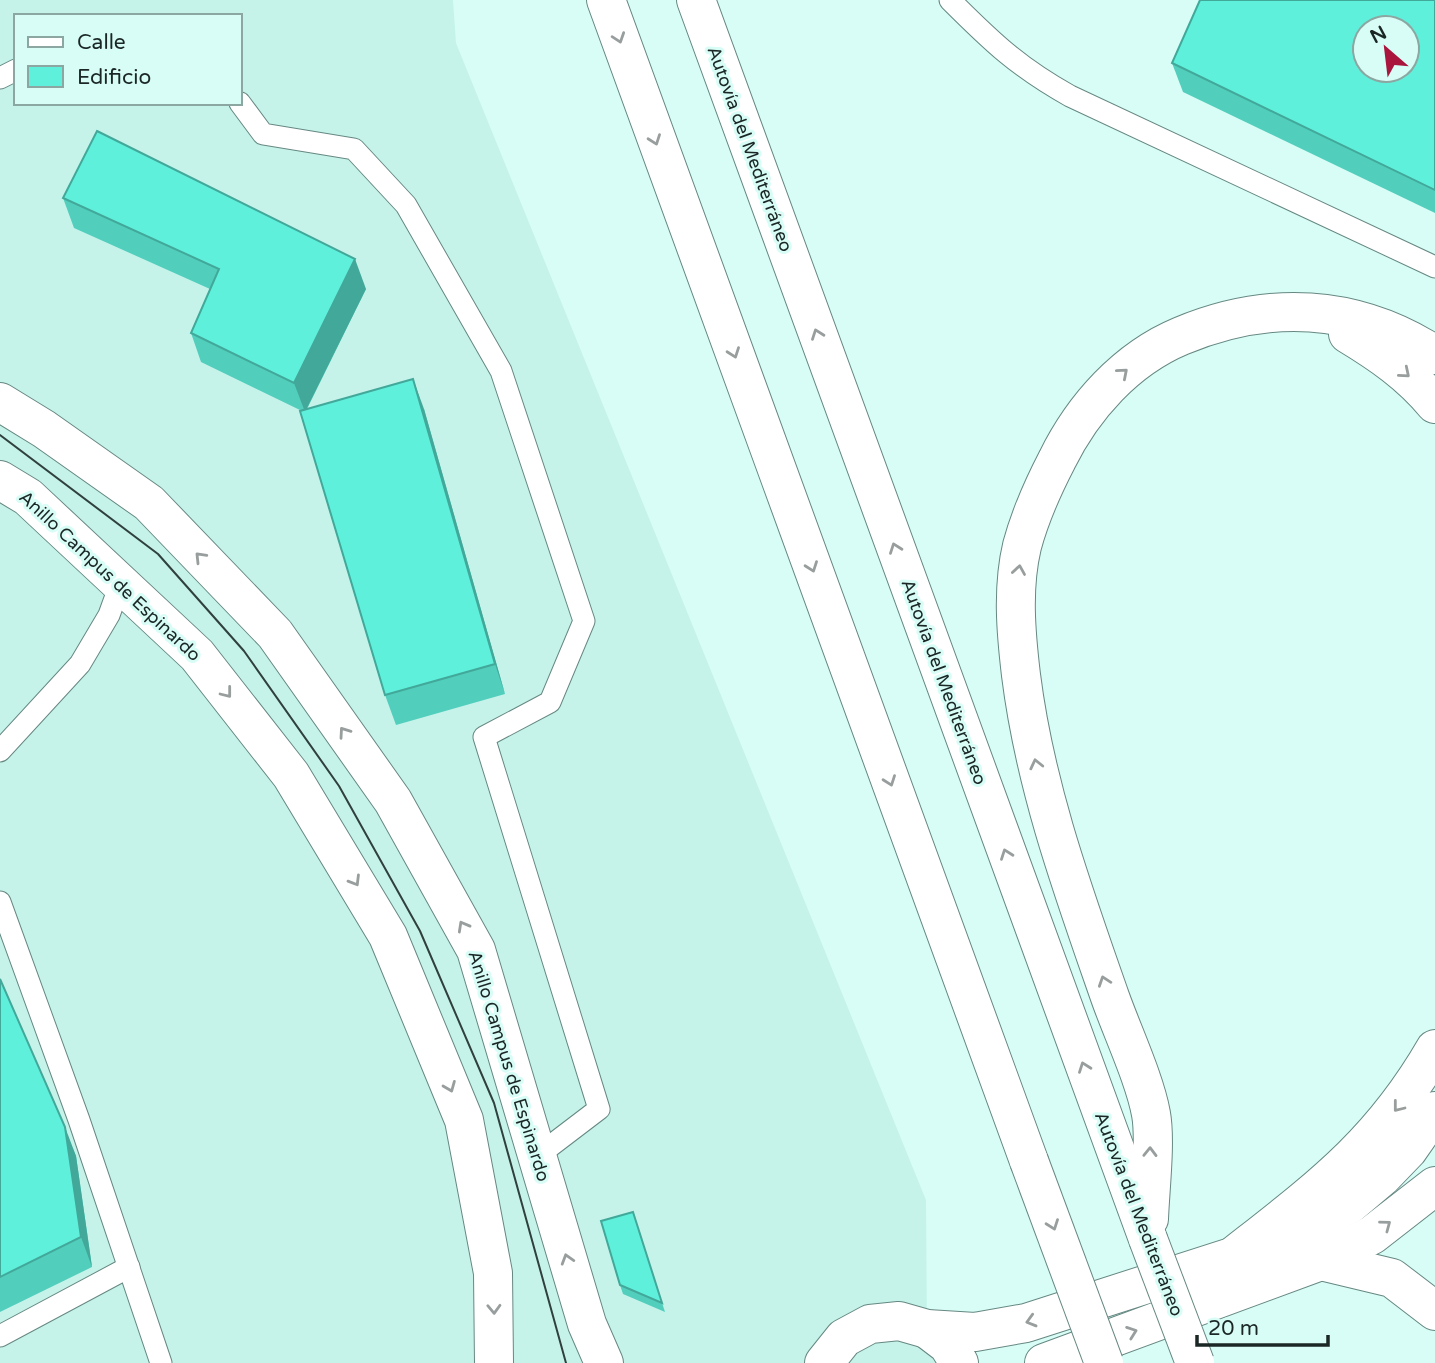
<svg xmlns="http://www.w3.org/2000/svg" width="1435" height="1363" viewBox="0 0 1435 1363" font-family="'Varela Round',sans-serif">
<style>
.built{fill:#c5f3ea;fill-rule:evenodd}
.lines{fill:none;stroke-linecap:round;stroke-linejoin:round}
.service-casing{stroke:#668882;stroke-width:23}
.minor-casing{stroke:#668882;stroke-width:40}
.secondary-casing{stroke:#668882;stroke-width:40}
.motorway-casing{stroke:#668882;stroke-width:40}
.service{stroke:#fff;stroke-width:21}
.minor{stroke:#fff;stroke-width:38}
.secondary{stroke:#fff;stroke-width:38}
.motorway{stroke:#fff;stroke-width:38}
.tram{stroke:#30403d;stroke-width:2}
.motorway-bridge-casing{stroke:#668882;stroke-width:40;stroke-linecap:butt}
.motorway-bridge{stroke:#fff;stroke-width:38}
.wall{fill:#52cebd}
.shaded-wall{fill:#42a89a}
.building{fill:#5ff0dc;stroke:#42a89a;stroke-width:2;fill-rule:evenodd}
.oneway{stroke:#989e9d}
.labels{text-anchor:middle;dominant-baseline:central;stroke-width:6;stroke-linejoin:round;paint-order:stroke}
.street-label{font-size:18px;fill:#1a2725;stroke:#d8fdf6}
</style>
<rect width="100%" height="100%" fill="#d8fdf6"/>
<!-- built -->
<path class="built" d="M 0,0 L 453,0 L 456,43 L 926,1200 L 927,1329 L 959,1363 L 0,1363 ZM 16,16 L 240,16 L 240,103 L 16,103 Z"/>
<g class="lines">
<defs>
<g id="service">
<path d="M 950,0 C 992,42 1018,67 1070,96 L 1435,267"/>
<path d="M 0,78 L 16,70"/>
<path d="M 240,103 L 263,134 L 354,149 L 406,205 L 501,371 L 584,621 L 550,702 L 484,737 L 599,1109 L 536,1157"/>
<path d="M 0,751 L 80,664 L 109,615 L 121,582"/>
<path d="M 0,902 L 79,1120 L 161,1363"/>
<path d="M 0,1336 L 129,1267"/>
</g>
<path id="minor" d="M 1321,1261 L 1392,1278 L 1435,1311"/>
<g id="secondary">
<path d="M 0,402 L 44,429 L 149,503 L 275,634 L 393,801 L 476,950 L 587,1324 L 604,1363"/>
<path d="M 0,480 L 28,497 L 197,655 L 291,775 L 388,936 L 464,1120 L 493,1273 L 494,1363"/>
<path d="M 927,1329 L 948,1345 L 959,1363"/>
<path d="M 824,1363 L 844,1338 L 870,1324 L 899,1321 L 927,1329 L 975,1332 L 1026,1323 L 1281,1241 L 1350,1204 L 1382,1177 L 1408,1150 L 1435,1111"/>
<path d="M 1044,1363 L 1321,1261 L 1372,1235 L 1435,1186"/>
</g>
<g id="motorway">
<path d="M 606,0 L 1029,1161"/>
<path d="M 696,0 L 1148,1239"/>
<path d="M 1348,334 C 1381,354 1410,374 1435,404"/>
<path d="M 1149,1219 C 1150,1190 1156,1141 1151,1114 C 1145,1080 1122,1031 1110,997 C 1073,891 1035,787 1021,675 C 1016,633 1012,588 1022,546 C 1030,516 1043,487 1057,460 C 1083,407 1126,359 1181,336 C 1267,300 1355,303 1435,355"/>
<path d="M 1236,1254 C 1320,1188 1380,1144 1435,1049"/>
</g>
</defs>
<!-- service casing -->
<use href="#service" class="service-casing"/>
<!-- minor casing -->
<use href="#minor" class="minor-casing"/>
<!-- secondary casing -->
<use href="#secondary" class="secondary-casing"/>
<!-- motorway casing -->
<use href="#motorway" class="motorway-casing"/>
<!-- service -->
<use href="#service" class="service"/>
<!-- minor -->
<use href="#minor" class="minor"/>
<!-- secondary -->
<use href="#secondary" class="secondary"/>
<!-- motorway -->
<use href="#motorway" class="motorway"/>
<!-- tram -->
<path class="tram" d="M 0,435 L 158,554 L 244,651 L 339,786 L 420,931 L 494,1103 L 566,1363"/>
<defs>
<g id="motorway-bridge">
<path d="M 1029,1161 L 1104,1363"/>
<path d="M 1148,1239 L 1195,1363"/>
</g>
</defs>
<!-- motorway-bridge casing -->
<use href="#motorway-bridge" class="motorway-bridge-casing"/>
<!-- motorway-bridge -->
<use href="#motorway-bridge" class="motorway-bridge"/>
</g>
<!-- wall -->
<g class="wall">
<path d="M 1435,0 L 1435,213 L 1183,92 L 1172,63 Z"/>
<path d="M 63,198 L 366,289 L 307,409 L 424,409 L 505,694 L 396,725 L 385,695 L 302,411 L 201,362 L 191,333 L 210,289 L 74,228 Z"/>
<path d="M 0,979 L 76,1156 L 92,1267 L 0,1312 Z"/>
<path d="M 633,1212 L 665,1312 L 623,1294 L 620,1285 Z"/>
</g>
<!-- shaded-wall -->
<g class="shaded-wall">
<path d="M 355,259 L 366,289 L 305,412 L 294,383 Z"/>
<path d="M 413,379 L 424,409 L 505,694 L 495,664 Z"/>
<path d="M 65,1127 L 76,1156 L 92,1267 L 81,1237 Z"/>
</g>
<!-- building -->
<g class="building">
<path d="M 1200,0 L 1435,0 L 1435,190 L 1172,63 ZM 1365,28 L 1407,28 L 1407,70 L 1365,70 Z"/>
<path d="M 97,131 L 355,259 L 294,383 L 191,333 L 219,269 L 63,198 Z"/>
<path d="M 413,379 L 495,664 L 385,695 L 300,411 Z"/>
<path d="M 0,979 L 65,1127 L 81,1237 L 0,1277 Z"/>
<path d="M 633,1212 L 662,1303 L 620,1285 L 601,1221 Z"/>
</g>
<!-- one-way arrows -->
<defs><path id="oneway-chevron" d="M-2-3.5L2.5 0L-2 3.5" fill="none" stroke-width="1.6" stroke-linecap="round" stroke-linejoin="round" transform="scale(1.75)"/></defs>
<g class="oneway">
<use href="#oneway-chevron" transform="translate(619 38) rotate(71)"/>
<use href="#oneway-chevron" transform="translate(655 140) rotate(70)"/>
<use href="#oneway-chevron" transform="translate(817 334) rotate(-110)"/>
<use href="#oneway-chevron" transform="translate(734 353) rotate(70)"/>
<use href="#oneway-chevron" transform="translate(1123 373) rotate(-41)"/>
<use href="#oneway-chevron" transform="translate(1405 373) rotate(40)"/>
<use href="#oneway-chevron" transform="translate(895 548) rotate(-110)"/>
<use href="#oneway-chevron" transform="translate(200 557) rotate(-134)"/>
<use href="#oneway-chevron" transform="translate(812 567) rotate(70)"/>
<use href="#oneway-chevron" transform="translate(1019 570) rotate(-81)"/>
<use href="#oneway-chevron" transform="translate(227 693) rotate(52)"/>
<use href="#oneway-chevron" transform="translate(344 732) rotate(-125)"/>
<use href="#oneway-chevron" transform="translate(1036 764) rotate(-103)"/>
<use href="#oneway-chevron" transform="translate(890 781) rotate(70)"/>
<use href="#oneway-chevron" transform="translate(1006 854) rotate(-110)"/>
<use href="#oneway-chevron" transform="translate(355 881) rotate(59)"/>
<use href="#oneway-chevron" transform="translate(463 926) rotate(-119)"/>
<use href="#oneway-chevron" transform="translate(1104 981) rotate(-109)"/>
<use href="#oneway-chevron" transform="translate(1084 1067) rotate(-110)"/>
<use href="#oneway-chevron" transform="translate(450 1087) rotate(68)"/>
<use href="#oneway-chevron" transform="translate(1398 1107) rotate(128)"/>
<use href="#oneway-chevron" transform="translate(1150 1152) rotate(-89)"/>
<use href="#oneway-chevron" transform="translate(1053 1225) rotate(70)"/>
<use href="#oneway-chevron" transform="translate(1386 1225) rotate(-37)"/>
<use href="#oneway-chevron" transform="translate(567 1259) rotate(-107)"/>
<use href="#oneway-chevron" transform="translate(494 1309) rotate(88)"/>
<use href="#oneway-chevron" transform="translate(1031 1321) rotate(164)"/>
<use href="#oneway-chevron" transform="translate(1132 1332) rotate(-20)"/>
</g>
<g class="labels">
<!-- street labels -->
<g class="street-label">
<text transform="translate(750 149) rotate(70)">Autovía del Mediterráneo</text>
<text transform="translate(110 576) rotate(43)">Anillo Campus de Espinardo</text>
<text transform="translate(944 682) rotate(70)">Autovía del Mediterráneo</text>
<text transform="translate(509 1066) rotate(73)">Anillo Campus de Espinardo</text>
<text transform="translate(1139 1214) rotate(69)">Autovía del Mediterráneo</text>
</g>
</g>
<!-- legend -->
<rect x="14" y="14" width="228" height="91" fill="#d8fdf6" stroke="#8ca7a2" stroke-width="2"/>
<rect x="28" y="37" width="35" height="10" fill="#ffffff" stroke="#8ca7a2" stroke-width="2"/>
<text x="77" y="49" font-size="21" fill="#1a2725">Calle</text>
<rect x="28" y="66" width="35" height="21" fill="#5ff0dc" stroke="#8ca7a2" stroke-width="2"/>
<text x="77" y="84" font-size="21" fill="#1a2725">Edificio</text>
<!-- north arrow -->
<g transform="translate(1386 49) rotate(332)"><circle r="33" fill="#d8fdf6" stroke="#8ca7a2" stroke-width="2"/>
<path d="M0-5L12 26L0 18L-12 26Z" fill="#aa153d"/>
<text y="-10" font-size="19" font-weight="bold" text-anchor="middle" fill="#1a2725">N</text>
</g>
<!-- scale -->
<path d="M1197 1335v10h131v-10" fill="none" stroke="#1a2725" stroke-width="3.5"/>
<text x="1208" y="1335" font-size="21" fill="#1a2725" stroke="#d8fdf6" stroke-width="5" paint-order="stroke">20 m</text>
</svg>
